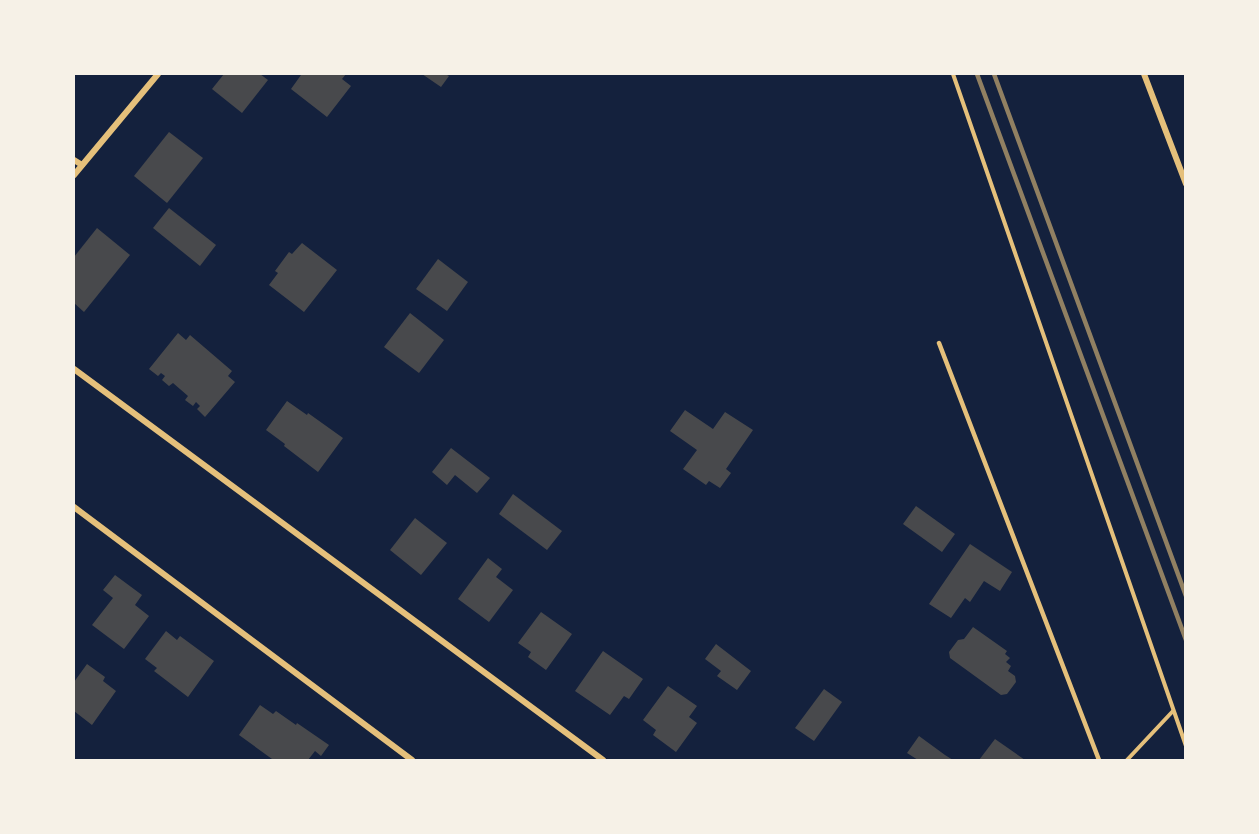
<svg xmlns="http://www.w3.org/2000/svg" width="1259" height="834" viewBox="0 0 1259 834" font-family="'Asap Condensed',sans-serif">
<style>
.building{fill:#48494c}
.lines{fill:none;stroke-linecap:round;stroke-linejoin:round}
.path{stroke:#e5c07b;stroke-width:4}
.service{stroke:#e5c07b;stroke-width:4.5}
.minor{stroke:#e5c07b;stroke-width:6}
.rail{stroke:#918062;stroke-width:4.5}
</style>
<rect width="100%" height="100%" fill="#14213d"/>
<!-- building -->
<g class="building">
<path d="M 224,74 L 260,74 L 268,80 L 242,113 L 212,89 Z"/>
<path d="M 299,74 L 346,74 L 342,79 L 351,86 L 327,117 L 291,89 L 301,75 Z"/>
<path d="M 422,74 L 445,74 L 449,76 L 441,87 Z"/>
<path d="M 169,132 L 203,158 L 167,203 L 134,176 Z"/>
<path d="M 169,208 L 216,245 L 200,266 L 153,228 Z"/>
<path d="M 97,228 L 130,255 L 84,312 L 74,303 L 74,257 Z"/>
<path d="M 302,243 L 337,270 L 304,312 L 269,285 L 278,273 L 275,271 L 289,252 L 292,254 Z"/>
<path d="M 438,259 L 468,282 L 447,311 L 416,289 Z"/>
<path d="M 410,313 L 444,340 L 419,373 L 384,347 Z"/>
<path d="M 178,333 L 186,340 L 190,335 L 232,371 L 228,376 L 235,382 L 205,417 L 197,409 L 200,406 L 196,402 L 193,406 L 185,400 L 188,396 L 173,383 L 169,386 L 162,380 L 165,376 L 161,373 L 158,376 L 149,369 Z"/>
<path d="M 287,401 L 307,415 L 308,413 L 343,438 L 318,472 L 284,446 L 285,444 L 266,430 Z"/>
<path d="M 685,410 L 713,429 L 725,412 L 753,430 L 726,469 L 731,473 L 720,488 L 709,481 L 706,485 L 683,469 L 697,450 L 670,431 Z"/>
<path d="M 451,448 L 490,478 L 477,493 L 455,475 L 447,485 L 432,472 Z"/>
<path d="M 513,494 L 562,531 L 547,550 L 499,514 Z"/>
<path d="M 916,506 L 955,534 L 942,552 L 903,524 Z"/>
<path d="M 415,518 L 447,543 L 421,575 L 390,550 Z"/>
<path d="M 970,544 L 1012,572 L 1000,591 L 984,581 L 970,602 L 965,598 L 951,618 L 929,604 Z"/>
<path d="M 488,558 L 502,569 L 496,577 L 513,590 L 489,622 L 458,599 Z"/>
<path d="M 115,575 L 142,595 L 135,605 L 149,616 L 124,649 L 92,625 L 113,598 L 103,590 Z"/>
<path d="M 541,612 L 572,634 L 546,670 L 528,657 L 531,652 L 518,643 Z"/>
<path d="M 973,627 L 1007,651 L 1005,654 L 1010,658 L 1006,662 L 1011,666 L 1008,671 L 1015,676 L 1016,682 L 1007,694 L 1001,695 L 950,658 L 949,652 L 958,640 L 964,639 Z"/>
<path d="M 166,631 L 177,640 L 180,636 L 214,661 L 188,697 L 154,671 L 157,668 L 145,659 Z"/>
<path d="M 716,644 L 751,671 L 737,690 L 717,676 L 721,671 L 705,659 Z"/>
<path d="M 603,651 L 643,679 L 629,699 L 624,696 L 610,715 L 575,691 Z"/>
<path d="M 87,664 L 105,677 L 103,681 L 116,691 L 92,725 L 74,711 L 74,682 Z"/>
<path d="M 668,686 L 697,706 L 689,717 L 697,723 L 676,752 L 653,735 L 656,730 L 643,720 Z"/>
<path d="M 824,689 L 842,702 L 814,741 L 795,728 Z"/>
<path d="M 260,705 L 273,714 L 276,711 L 296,725 L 297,723 L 329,745 L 321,756 L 315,751 L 308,760 L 271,760 L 272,759 L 239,735 Z"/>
<path d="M 919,736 L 945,755 L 953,760 L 918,760 L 907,753 Z"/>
<path d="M 995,739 L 1025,760 L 979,760 Z"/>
</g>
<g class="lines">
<!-- path -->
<g class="path">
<path d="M 953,74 L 1186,746"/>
<path d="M 1127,760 L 1173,711"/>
</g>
<!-- service -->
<path class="service" d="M 939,343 L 1099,760"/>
<!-- minor -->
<g class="minor">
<path d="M 1144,74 L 1186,184"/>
<path d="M 74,160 L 82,165"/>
<path d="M 74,175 L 158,74"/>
<path d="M 74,369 L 603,760"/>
<path d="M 74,507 L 412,760"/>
</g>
<!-- rail -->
<g class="rail">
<path d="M 977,74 L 1186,640"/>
<path d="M 994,74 L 1186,596"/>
</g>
</g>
<!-- border -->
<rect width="1259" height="834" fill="none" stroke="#f6f1e7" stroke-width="150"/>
</svg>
